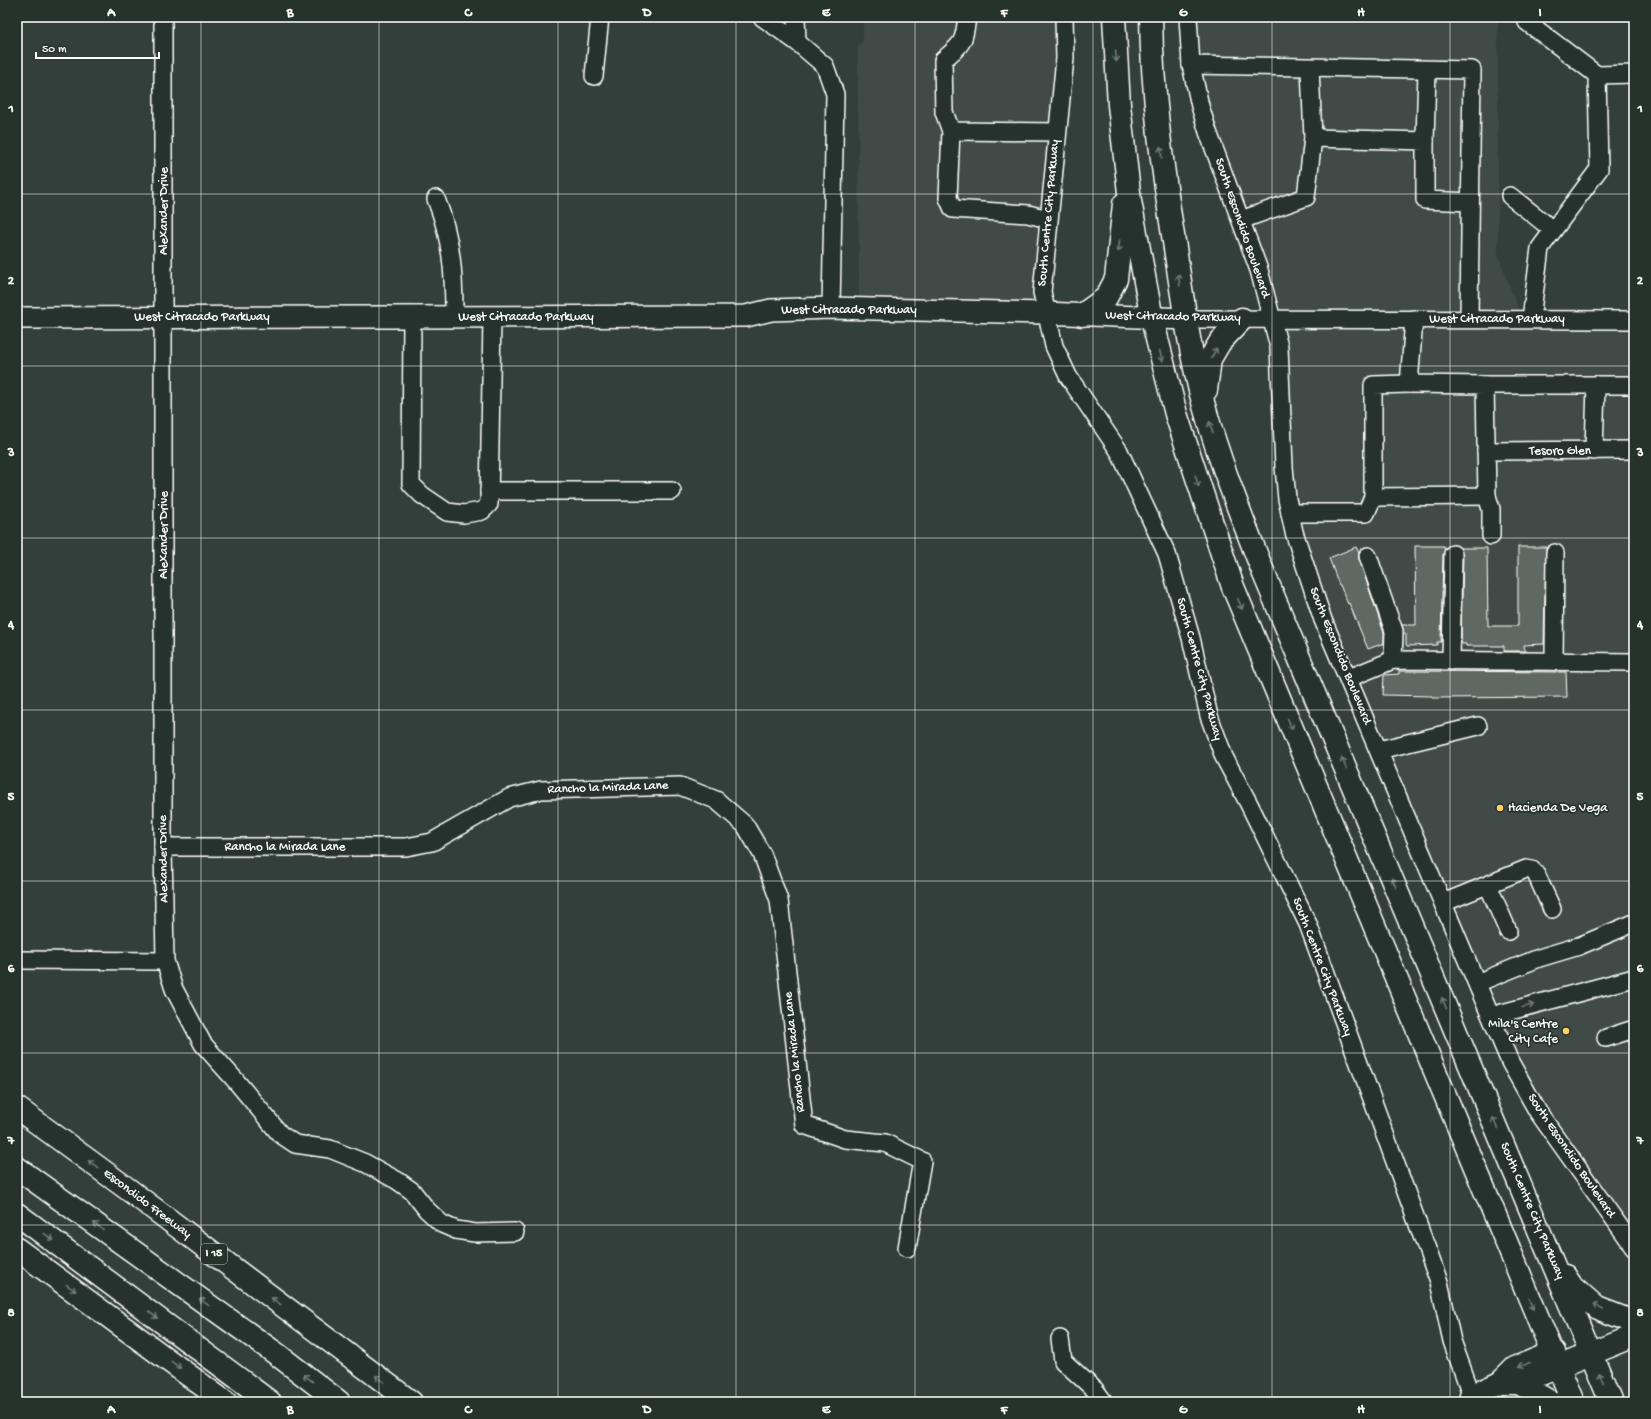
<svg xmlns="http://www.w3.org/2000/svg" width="1651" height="1419" viewBox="0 0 1651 1419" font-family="'Gochi Hand',sans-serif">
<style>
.built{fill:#404c47}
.building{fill:#5f6964;stroke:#fff}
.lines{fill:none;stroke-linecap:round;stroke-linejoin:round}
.minor-casing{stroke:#fff;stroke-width:20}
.major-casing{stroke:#fff;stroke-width:24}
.highway-casing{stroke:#fff;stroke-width:25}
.minor{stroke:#26332d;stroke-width:17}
.major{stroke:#26332d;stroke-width:21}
.highway{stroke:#26332d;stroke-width:22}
.oneway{stroke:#727a76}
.grid{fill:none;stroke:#fff;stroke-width:1;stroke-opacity:0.55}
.poi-dot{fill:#ffd166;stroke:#26332d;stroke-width:1.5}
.labels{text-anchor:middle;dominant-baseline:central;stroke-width:3.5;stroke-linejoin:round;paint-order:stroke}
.shield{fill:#26332d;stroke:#bec2c0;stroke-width:1}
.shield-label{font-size:12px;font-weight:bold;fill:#fff}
.street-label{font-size:13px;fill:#fff;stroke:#26332d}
.poi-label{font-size:13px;fill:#fff;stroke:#26332d;text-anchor:start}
.neatline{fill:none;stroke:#fff;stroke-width:1.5}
.grid-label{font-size:13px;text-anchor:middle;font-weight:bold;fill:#fff}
</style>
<rect width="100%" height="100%" fill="#333f3a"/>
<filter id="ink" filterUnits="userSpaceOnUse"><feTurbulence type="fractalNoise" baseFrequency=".025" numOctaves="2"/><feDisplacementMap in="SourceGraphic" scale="8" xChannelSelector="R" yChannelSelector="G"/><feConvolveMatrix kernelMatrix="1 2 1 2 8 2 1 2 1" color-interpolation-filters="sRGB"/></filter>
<g filter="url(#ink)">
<!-- built -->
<g class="built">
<path d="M 863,17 L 1064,17 L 1045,313 L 859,309 L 858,46 L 863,40 Z"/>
<path d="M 1188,17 L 1498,17 L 1498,255 L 1522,319 L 1634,320 L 1634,1247 L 1538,1112 L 1294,532 L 1279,347 L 1208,132 Z"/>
</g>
<!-- building -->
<g class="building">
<path d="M 1415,546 L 1444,546 L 1444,548 L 1446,548 L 1443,554 L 1441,642 L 1437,642 L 1437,645 L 1407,646 L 1406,644 L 1406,633 L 1404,634 L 1402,625 L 1416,625 Z"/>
<path d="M 1356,547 L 1359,553 L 1359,559 L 1384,633 L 1384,643 L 1368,649 L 1349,603 L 1348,604 L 1340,585 L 1339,585 L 1329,558 Z"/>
<path d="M 1518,547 L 1546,547 L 1544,644 L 1524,645 L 1525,651 L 1504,651 L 1504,646 L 1466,646 L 1466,644 L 1462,644 L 1461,642 L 1463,554 L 1460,548 L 1487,548 L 1488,626 L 1518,626 Z"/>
<path d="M 1399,671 L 1566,672 L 1567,697 L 1432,698 L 1432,696 L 1383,695 L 1384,675 L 1399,674 Z"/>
</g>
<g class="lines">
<defs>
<g id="minor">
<path d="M 163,17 L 163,847 L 165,961 L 174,989 L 203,1044 L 236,1081 L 280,1134 L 295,1144 L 330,1149 L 365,1163 L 398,1181 L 412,1191 L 427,1210 L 442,1224 L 456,1230 L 475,1233 L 515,1232"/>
<path d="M 762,17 L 797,42 L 796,17"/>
<path d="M 967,17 C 964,43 963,43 943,60 L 944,112 L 951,131 L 1057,132"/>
<path d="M 1064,17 L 1065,58 L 1042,292 L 1054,346 L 1068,376 L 1119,451 L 1167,554 L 1191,638 L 1209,716 L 1224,757 L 1249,804 L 1308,924 L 1439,1282 L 1452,1341 L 1474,1402"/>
<path d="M 1188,17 L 1191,65 L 1200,106 L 1208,132 L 1259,270 L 1279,347 L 1284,467 L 1287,499 L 1294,532 L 1323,620 L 1510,1062 L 1538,1112 L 1634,1247"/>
<path d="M 1527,17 L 1527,22 L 1597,75 L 1599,169 L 1540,248 L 1531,319"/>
<path d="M 797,42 L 825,66 L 835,94 L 831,308"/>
<path d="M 1191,65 L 1472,70 L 1469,319"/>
<path d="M 1310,68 L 1313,138"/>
<path d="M 1597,75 L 1634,74"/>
<path d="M 594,76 L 600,17"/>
<path d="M 951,131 L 948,198 L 953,209 L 1028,214 L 1048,219"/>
<path d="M 1425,141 L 1427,70"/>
<path d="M 1510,196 L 1553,230"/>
<path d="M 436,199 C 452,239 454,274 454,316"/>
<path d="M 1241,220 L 1306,197 L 1313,138 L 1425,141 L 1425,200 L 1470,202"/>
<path d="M 412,318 L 411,484 L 422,495 L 447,512 L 464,514 L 482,511 L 489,504 L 492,317"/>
<path d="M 1185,319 L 1634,320"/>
<path d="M 1485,385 L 1634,385"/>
<path d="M 1486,451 L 1634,450"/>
<path d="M 1594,451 L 1596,385"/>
<path d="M 489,491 L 672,491"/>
<path d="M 1487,496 L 1491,509 L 1491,536"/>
<path d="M 1373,497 L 1487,496 L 1485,385 L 1409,384 L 1414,319"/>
<path d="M 1290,513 L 1366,513 L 1373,497 L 1373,385 L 1409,384"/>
<path d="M 1368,556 L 1394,631 L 1393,660"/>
<path d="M 1451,661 L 1453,554"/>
<path d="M 1554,661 L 1555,553"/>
<path d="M 1349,678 L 1393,660 L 1634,662"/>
<path d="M 1379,750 L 1478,726"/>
<path d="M 163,847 L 406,847 L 432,842 L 509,798 L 541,790 L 680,786 L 716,800 L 745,825 L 762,854 L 779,900 L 804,1125 L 845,1139 L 885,1143 L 922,1161 L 907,1248"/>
<path d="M 1488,885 L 1508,931"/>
<path d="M 1443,903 L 1526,869 L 1532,870 L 1536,874 L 1552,909"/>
<path d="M 17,960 L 165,961"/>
<path d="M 1477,983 L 1539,958 L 1579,946 L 1634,923"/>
<path d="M 1491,1016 L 1634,978"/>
<path d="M 1606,1038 L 1634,1029"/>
<path d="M 1060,1339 L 1063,1361 L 1095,1390 L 1104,1402"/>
</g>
<path id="major" d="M 17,318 L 746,316 L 771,310 L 831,308 L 1045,313 L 1185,319"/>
<g id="highway">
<path d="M 1114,17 L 1119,105 L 1130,201 L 1152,319 L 1176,414 L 1233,587 L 1573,1402"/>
<path d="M 1151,17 C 1152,95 1163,172 1175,248 C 1183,301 1190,355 1204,406 C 1220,463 1242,518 1264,574 L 1611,1402"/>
<path d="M 1082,315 L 1106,298 L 1116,279 L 1124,204"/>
<path d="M 1206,390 L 1210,359 L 1220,342 L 1242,319"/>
<path d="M 17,1108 L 129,1190 L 411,1402"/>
<path d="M 17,1168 L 278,1355 L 339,1402"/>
<path d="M 17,1214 L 270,1402"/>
<path d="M 17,1249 L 225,1402"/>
<path d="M 1565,1276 L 1571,1285 L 1597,1308 L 1631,1321 L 1634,1321"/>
<path d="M 1500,1383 L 1519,1383 L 1627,1339 L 1634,1334"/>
<path d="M 1519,1383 L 1550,1402"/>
<path d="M 1471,1396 L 1500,1383 L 1515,1368 L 1554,1352"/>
</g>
</defs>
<!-- minor casing -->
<use href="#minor" class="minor-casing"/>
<!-- major casing -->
<use href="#major" class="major-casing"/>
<!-- highway casing -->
<use href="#highway" class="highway-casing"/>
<!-- minor -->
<use href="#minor" class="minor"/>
<!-- major -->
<use href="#major" class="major"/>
<!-- highway -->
<use href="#highway" class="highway"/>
</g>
<!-- one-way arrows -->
<defs><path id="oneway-shaft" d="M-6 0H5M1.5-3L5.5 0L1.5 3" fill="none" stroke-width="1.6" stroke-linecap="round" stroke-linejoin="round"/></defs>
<g class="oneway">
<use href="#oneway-shaft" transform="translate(1116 56) rotate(86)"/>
<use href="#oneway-shaft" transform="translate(1161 152) rotate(-97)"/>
<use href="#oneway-shaft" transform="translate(1119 246) rotate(96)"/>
<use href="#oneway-shaft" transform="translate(1179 280) rotate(-99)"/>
<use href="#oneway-shaft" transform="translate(1214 353) rotate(-62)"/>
<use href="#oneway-shaft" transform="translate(1161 356) rotate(75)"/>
<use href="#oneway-shaft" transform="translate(1211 427) rotate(-108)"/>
<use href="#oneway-shaft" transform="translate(1197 481) rotate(73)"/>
<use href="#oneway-shaft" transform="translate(1240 604) rotate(67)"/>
<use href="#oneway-shaft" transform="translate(1290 724) rotate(67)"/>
<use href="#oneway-shaft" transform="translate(1344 763) rotate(-113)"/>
<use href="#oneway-shaft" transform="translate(1394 883) rotate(-113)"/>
<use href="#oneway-shaft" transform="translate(1444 1003) rotate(-113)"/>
<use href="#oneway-shaft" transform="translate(1528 1006) rotate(-15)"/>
<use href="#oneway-shaft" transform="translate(1495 1123) rotate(-113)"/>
<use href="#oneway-shaft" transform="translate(93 1164) rotate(-144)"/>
<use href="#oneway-shaft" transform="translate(98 1226) rotate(-144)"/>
<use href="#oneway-shaft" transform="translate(49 1237) rotate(36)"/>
<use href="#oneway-shaft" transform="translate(71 1288) rotate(36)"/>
<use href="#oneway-shaft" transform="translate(276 1301) rotate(-143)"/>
<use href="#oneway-shaft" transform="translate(204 1302) rotate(-144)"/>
<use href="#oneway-shaft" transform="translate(1531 1304) rotate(67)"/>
<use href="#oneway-shaft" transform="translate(1598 1307) rotate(-150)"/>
<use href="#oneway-shaft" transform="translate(153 1315) rotate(37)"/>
<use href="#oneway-shaft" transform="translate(176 1365) rotate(37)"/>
<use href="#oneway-shaft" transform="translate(1524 1365) rotate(158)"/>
<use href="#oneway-shaft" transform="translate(308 1378) rotate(-143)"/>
<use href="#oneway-shaft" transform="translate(1601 1378) rotate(-113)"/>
<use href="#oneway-shaft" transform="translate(380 1379) rotate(-143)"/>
</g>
</g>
<!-- grid -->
<path class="grid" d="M 201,17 L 201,1402M 379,17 L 379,1402M 558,17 L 558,1402M 736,17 L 736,1402M 915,17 L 915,1402M 1093,17 L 1093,1402M 1272,17 L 1272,1402M 1450,17 L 1450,1402M 17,194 L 1634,194M 17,366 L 1634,366M 17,538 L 1634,538M 17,710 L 1634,710M 17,881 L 1634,881M 17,1053 L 1634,1053M 17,1225 L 1634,1225"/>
<!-- markers -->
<g class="poi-dot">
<circle cx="1500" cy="808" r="4"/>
<circle cx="1566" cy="1031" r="4"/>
</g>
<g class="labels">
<!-- shield labels -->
<rect class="shield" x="201" y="1244" width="26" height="20" rx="3"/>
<g class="shield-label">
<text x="214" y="1254">I 15</text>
</g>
<!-- street labels -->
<g class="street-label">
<text transform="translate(164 211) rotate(-90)">Alexander Drive</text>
<text transform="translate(1049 213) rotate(-85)">South Centre City Parkway</text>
<text transform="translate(1242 228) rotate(71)">South Escondido Boulevard</text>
<text x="849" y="310">West Citracado Parkway</text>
<text x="202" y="317">West Citracado Parkway</text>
<text x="526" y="317">West Citracado Parkway</text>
<text transform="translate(1173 317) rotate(1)">West Citracado Parkway</text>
<text x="1497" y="319">West Citracado Parkway</text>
<text x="1560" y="451">Tesoro Glen</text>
<text transform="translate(164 535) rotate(-90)">Alexander Drive</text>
<text transform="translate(1340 656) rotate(68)">South Escondido Boulevard</text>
<text transform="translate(1199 669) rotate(75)">South Centre City Parkway</text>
<text transform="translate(608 788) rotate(-2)">Rancho la Mirada Lane</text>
<text x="285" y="847">Rancho la Mirada Lane</text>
<text transform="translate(164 859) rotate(-91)">Alexander Drive</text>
<text transform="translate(1322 967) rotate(69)">South Centre City Parkway</text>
<text transform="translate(795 1052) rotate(-96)">Rancho la Mirada Lane</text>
<text transform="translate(1571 1156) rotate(56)">South Escondido Boulevard</text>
<text transform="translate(147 1204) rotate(37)">Escondido Freeway</text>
<text transform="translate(1532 1211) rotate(67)">South Centre City Parkway</text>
</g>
<!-- poi labels -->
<g class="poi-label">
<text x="1508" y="808">Hacienda De Vega</text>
<text x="1558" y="1024" text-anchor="end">Mila's Centre<tspan x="1558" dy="15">City Cafe</tspan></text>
</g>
</g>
<!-- margin -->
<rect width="1651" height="1419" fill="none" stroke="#26332d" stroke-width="44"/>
<!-- scale -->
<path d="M36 52v6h123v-6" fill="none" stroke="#ffffff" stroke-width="2"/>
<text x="42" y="52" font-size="12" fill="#ffffff" stroke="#26332d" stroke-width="3" paint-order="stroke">50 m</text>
<rect x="22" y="22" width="1607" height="1375" class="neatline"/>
<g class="grid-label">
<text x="111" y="16">A</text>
<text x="290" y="16">B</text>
<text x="468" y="16">C</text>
<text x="647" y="16">D</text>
<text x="826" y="16">E</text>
<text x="1004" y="16">F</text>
<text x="1183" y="16">G</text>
<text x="1361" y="16">H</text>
<text x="1540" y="16">I</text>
<text x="11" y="112">1</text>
<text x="1640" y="112">1</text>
<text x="11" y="284">2</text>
<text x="1640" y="284">2</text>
<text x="11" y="456">3</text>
<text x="1640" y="456">3</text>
<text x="11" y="628">4</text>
<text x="1640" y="628">4</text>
<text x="11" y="800">5</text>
<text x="1640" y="800">5</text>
<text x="11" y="972">6</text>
<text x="1640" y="972">6</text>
<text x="11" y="1144">7</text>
<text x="1640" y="1144">7</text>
<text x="11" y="1316">8</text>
<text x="1640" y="1316">8</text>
<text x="111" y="1413">A</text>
<text x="290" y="1413">B</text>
<text x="468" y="1413">C</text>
<text x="647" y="1413">D</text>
<text x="826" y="1413">E</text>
<text x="1004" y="1413">F</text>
<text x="1183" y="1413">G</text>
<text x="1361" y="1413">H</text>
<text x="1540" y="1413">I</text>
</g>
</svg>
